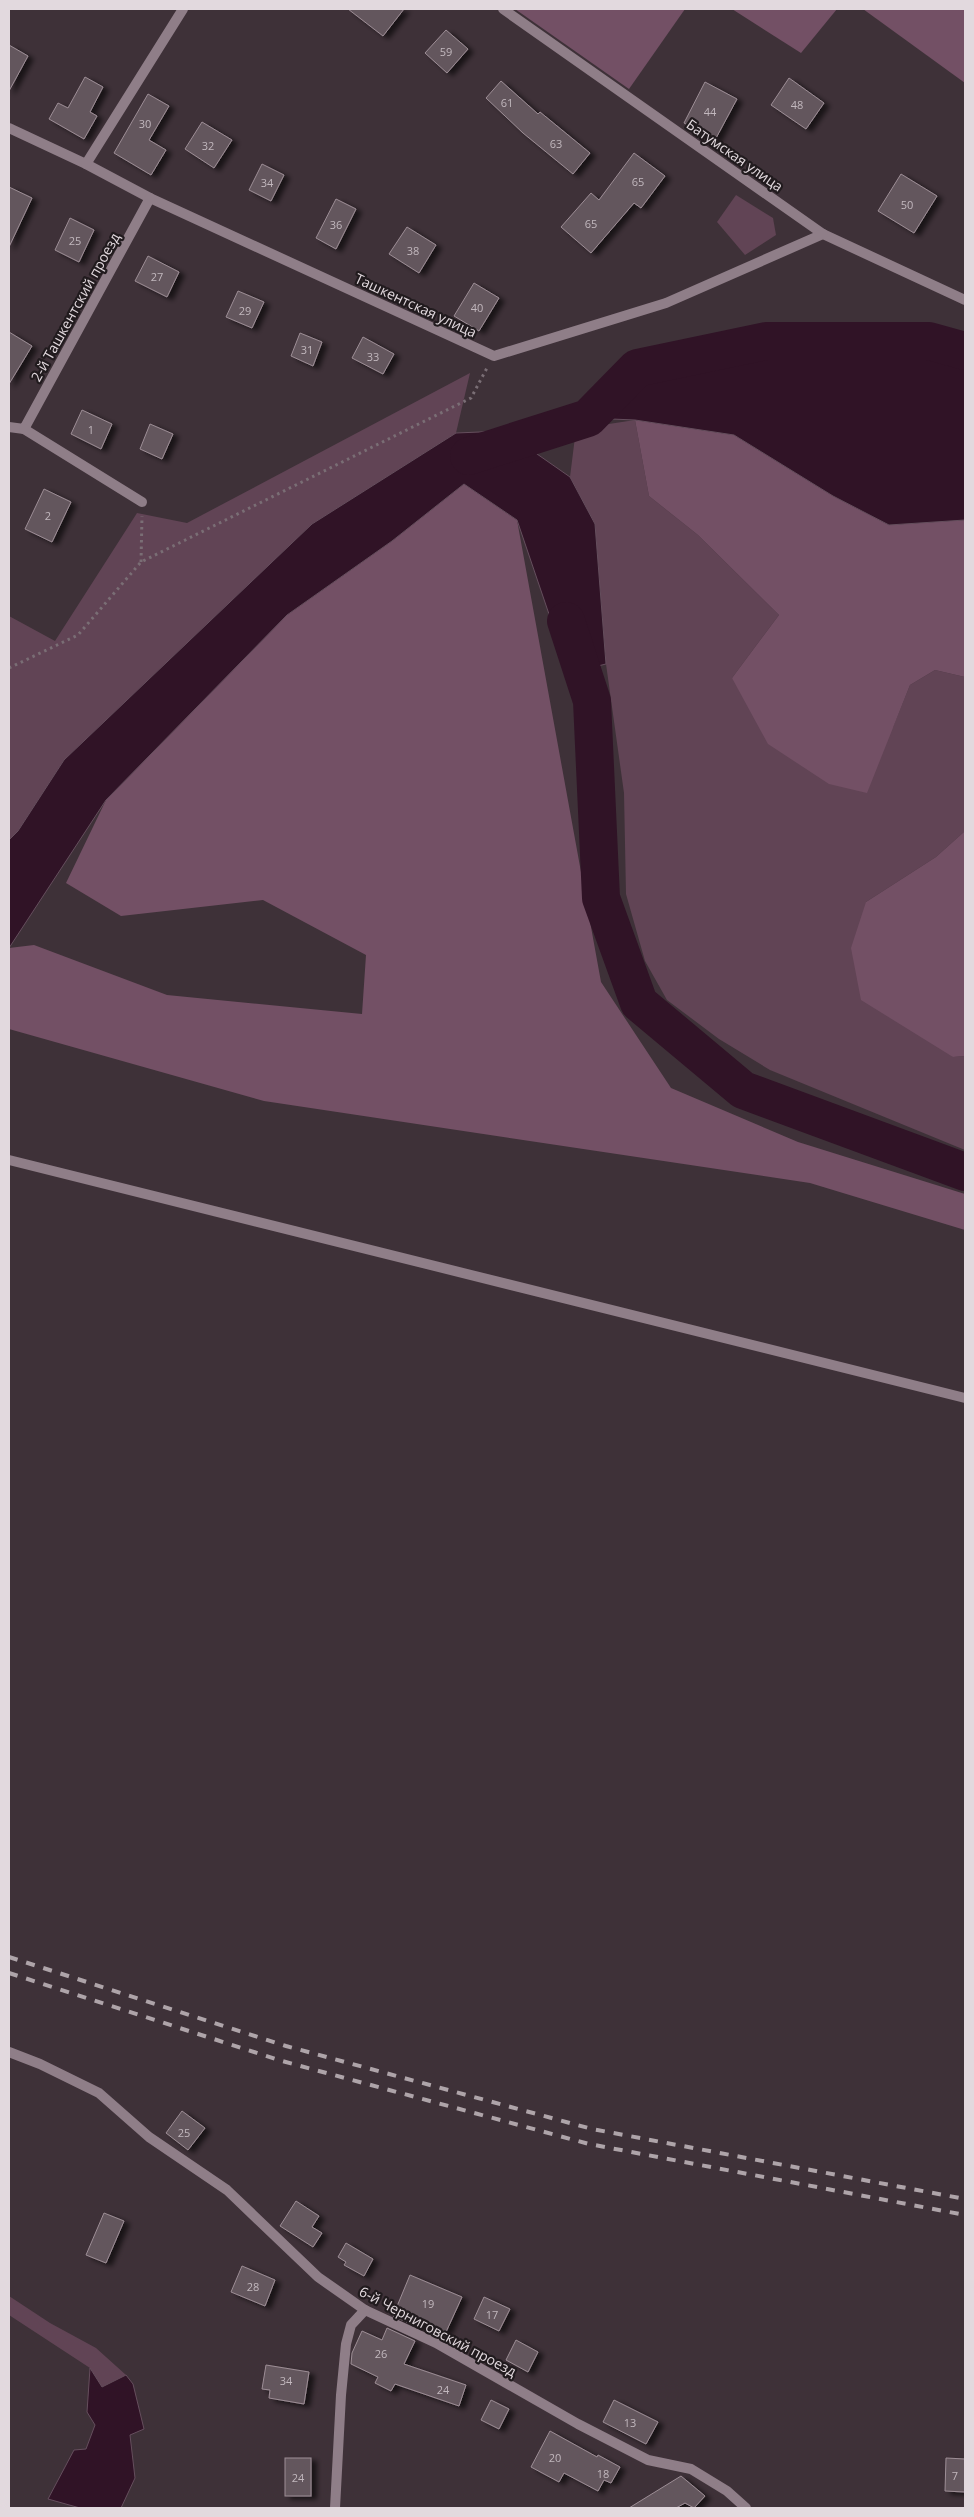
<svg xmlns="http://www.w3.org/2000/svg" width="974" height="2517" viewBox="0 0 974 2517" font-family="'Open Sans',sans-serif">
<style>
.green{fill:#614455}
.forest{fill:#735065}
.water{fill:#301326;stroke:#654e5d}
.lines{fill:none;stroke-linecap:round;stroke-linejoin:round}
.river{stroke:#301326;stroke-width:38}
.building{fill:#63565d;stroke:#9d8e96;filter:url(#shadow)}
.path{stroke:#7a6e75;stroke-width:3;stroke-dasharray:2.5 4;stroke-linecap:butt}
.minor{stroke:#8f7e88;stroke-width:10}
.rail{stroke:#aea4a9;stroke-width:4;stroke-dasharray:9 9;stroke-linecap:butt}
.labels{text-anchor:middle;dominant-baseline:central;stroke-width:4.5;stroke-linejoin:round;paint-order:stroke}
.number-label{font-size:11px;fill:#c2b8be}
.street-label{font-size:14px;fill:#e2d9de;stroke:#211b1e}
</style>
<defs>
<filter id="shadow"><feDropShadow dx="5.5" dy="3" stdDeviation="2.5" flood-color="#0009"/></filter>
</defs>
<rect width="100%" height="100%" fill="#3e3138"/>
<!-- green -->
<g class="green">
<path d="M 736,195 L 773,218 L 776,235 L 745,255 L 717,222 Z"/>
<path d="M 470,373 L 456,433 L 312,524 L 64,760 L 18,831 L 9,840 L 9,616 L 55,641 L 137,513 L 187,523 Z"/>
<path d="M 635,420 L 649,496 L 698,535 L 779,615 L 732,678 L 893,727 L 910,685 L 935,670 L 965,677 L 965,831 L 936,857 L 866,902 L 953,1057 L 965,1056 L 965,1150 L 770,1070 L 719,1039 L 667,1000 L 645,961 L 626,894 L 624,793 L 606,664 L 595,524 L 570,477 L 576,429 Z"/>
<path d="M 9,2296 L 50,2323 L 96,2348 L 126,2375 L 102,2387 L 90,2368 L 9,2315 Z"/>
</g>
<!-- forest -->
<g class="forest">
<path d="M 515,9 L 685,9 L 629,89 Z"/>
<path d="M 732,9 L 837,9 L 801,53 Z"/>
<path d="M 863,9 L 965,9 L 965,83 Z"/>
<path d="M 635,420 L 734,435 L 833,496 L 889,525 L 965,520 L 965,677 L 935,670 L 910,685 L 867,793 L 829,784 L 768,744 L 732,678 L 779,615 L 698,535 L 649,496 Z"/>
<path d="M 464,484 L 517,520 L 601,982 L 671,1088 L 798,1142 L 965,1194 L 965,1230 L 810,1183 L 264,1101 L 9,1029 L 9,948 L 34,945 L 167,995 L 362,1014 L 366,955 L 263,900 L 121,916 L 66,883 L 106,800 L 287,615 L 392,541 Z"/>
<path d="M 965,831 L 965,1056 L 953,1057 L 861,1000 L 851,948 L 866,902 L 936,857 Z"/>
</g>
<!-- water -->
<g class="water">
<path d="M 766,341 L 929,341 L 965,351 L 965,520 L 889,525 L 833,496 L 734,435 L 635,420 L 588,418 L 637,368 Z"/>
<path d="M 504,431 L 570,477 L 595,524 L 606,664 L 569,673 L 517,520 L 464,484 L 392,541 L 287,615 L 106,800 L 9,948 L 9,840 L 18,831 L 64,760 L 312,524 L 456,433 Z"/>
<path d="M 90,2368 L 102,2387 L 126,2375 L 133,2384 L 144,2429 L 130,2435 L 135,2478 L 121,2508 L 80,2508 L 48,2499 L 74,2450 L 86,2449 L 95,2425 L 87,2412 Z"/>
</g>
<g class="lines">
<!-- river -->
<g class="river">
<path d="M 469,456 L 588,418 L 637,368 L 766,341 L 929,341 L 965,351"/>
<path d="M 566,621 L 592,701 L 601,898 L 639,1003 L 743,1090 L 965,1172"/>
</g>
</g>
<!-- building -->
<g class="building">
<path d="M 348,9 L 404,9 L 383,36 Z"/>
<path d="M 446,30 L 468,49 L 447,73 L 425,53 Z"/>
<path d="M 9,45 L 28,56 L 9,91 Z"/>
<path d="M 85,77 L 103,87 L 90,112 L 97,116 L 84,139 L 49,119 L 58,103 L 68,108 Z"/>
<path d="M 789,78 L 824,103 L 806,129 L 771,105 Z"/>
<path d="M 501,81 L 538,114 L 540,112 L 590,153 L 573,174 L 523,133 L 486,98 Z"/>
<path d="M 705,82 L 737,99 L 715,140 L 684,123 Z"/>
<path d="M 148,94 L 169,106 L 149,140 L 166,150 L 151,175 L 114,153 Z"/>
<path d="M 202,122 L 232,140 L 214,168 L 185,149 Z"/>
<path d="M 634,153 L 665,176 L 641,208 L 634,203 L 591,253 L 561,227 L 591,193 L 599,200 Z"/>
<path d="M 262,164 L 284,175 L 271,201 L 249,190 Z"/>
<path d="M 901,174 L 937,196 L 914,233 L 878,211 Z"/>
<path d="M 9,187 L 32,198 L 9,247 Z"/>
<path d="M 336,199 L 356,209 L 336,249 L 316,238 Z"/>
<path d="M 70,218 L 94,230 L 79,262 L 55,250 Z"/>
<path d="M 407,227 L 436,245 L 419,273 L 389,254 Z"/>
<path d="M 148,256 L 179,272 L 167,297 L 135,281 Z"/>
<path d="M 474,283 L 499,298 L 479,331 L 454,316 Z"/>
<path d="M 238,291 L 264,302 L 252,328 L 226,317 Z"/>
<path d="M 9,332 L 32,346 L 9,384 Z"/>
<path d="M 300,333 L 322,342 L 313,366 L 291,356 Z"/>
<path d="M 363,337 L 394,354 L 383,374 L 352,358 Z"/>
<path d="M 82,410 L 112,424 L 101,449 L 71,434 Z"/>
<path d="M 150,424 L 173,434 L 162,459 L 140,449 Z"/>
<path d="M 44,489 L 71,502 L 52,542 L 25,529 Z"/>
<path d="M 182,2111 L 205,2128 L 188,2150 L 166,2133 Z"/>
<path d="M 296,2201 L 319,2216 L 312,2227 L 322,2233 L 313,2247 L 280,2226 Z"/>
<path d="M 104,2213 L 124,2221 L 106,2263 L 86,2255 Z"/>
<path d="M 346,2243 L 373,2259 L 364,2276 L 344,2265 L 346,2262 L 338,2257 Z"/>
<path d="M 242,2266 L 275,2280 L 265,2306 L 231,2292 Z"/>
<path d="M 410,2275 L 462,2297 L 446,2332 L 424,2322 L 421,2328 L 393,2316 Z"/>
<path d="M 484,2297 L 510,2309 L 499,2331 L 474,2319 Z"/>
<path d="M 387,2328 L 415,2341 L 404,2364 L 466,2385 L 459,2406 L 395,2384 L 391,2391 L 375,2383 L 378,2377 L 351,2364 L 352,2353 L 362,2331 L 382,2340 Z"/>
<path d="M 516,2340 L 538,2352 L 528,2372 L 506,2360 Z"/>
<path d="M 266,2365 L 309,2372 L 304,2404 L 269,2398 L 270,2390 L 262,2389 Z"/>
<path d="M 491,2400 L 509,2409 L 499,2429 L 481,2420 Z"/>
<path d="M 614,2400 L 658,2422 L 646,2444 L 603,2422 Z"/>
<path d="M 550,2431 L 597,2457 L 598,2455 L 620,2467 L 611,2483 L 604,2480 L 598,2491 L 564,2473 L 559,2482 L 531,2467 Z"/>
<rect x="285" y="2458" width="26" height="38"/>
<path d="M 946,2458 L 965,2459 L 965,2492 L 945,2491 Z"/>
<path d="M 681,2476 L 705,2496 L 694,2508 L 685,2503 L 676,2508 L 629,2508 Z"/>
</g>
<g class="lines">
<!-- path -->
<g class="path">
<path d="M 141,562 L 142,516"/>
<path d="M 9,668 L 78,635 L 141,562 L 471,398 L 487,368"/>
</g>
<!-- minor -->
<g class="minor">
<path d="M 503,9 L 823,234 L 965,300"/>
<path d="M 9,128 L 86,164 L 150,198 L 494,356 L 666,303 L 823,234"/>
<path d="M 86,164 L 183,9"/>
<path d="M 9,427 L 24,429 L 150,198"/>
<path d="M 24,429 L 142,502"/>
<path d="M 9,1160 L 965,1398"/>
<path d="M 9,2052 L 40,2064 L 99,2093 L 149,2137 L 227,2190 L 318,2277 L 365,2310 L 436,2343 L 578,2424 L 648,2460 L 691,2469 L 727,2491 L 746,2508"/>
<path d="M 335,2508 L 341,2395 L 346,2344 L 351,2325 L 365,2310"/>
</g>
<!-- rail -->
<g class="rail">
<path d="M 9,1957 L 286,2046 L 592,2129 L 965,2199"/>
<path d="M 9,1973 L 282,2061 L 589,2144 L 965,2215"/>
</g>
</g>
<g class="labels">
<!-- number labels -->
<g class="number-label">
<text x="446" y="51">59</text>
<text x="507" y="102">61</text>
<text x="797" y="104">48</text>
<text x="710" y="111">44</text>
<text x="145" y="123">30</text>
<text x="556" y="143">63</text>
<text x="208" y="145">32</text>
<text x="638" y="181">65</text>
<text x="267" y="182">34</text>
<text x="907" y="204">50</text>
<text x="591" y="223">65</text>
<text x="336" y="224">36</text>
<text x="75" y="240">25</text>
<text x="413" y="250">38</text>
<text x="157" y="276">27</text>
<text x="477" y="307">40</text>
<text x="245" y="310">29</text>
<text x="307" y="349">31</text>
<text x="373" y="356">33</text>
<text x="91" y="429">1</text>
<text x="48" y="515">2</text>
<text x="184" y="2132">25</text>
<text x="253" y="2286">28</text>
<text x="428" y="2303">19</text>
<text x="492" y="2314">17</text>
<text x="381" y="2353">26</text>
<text x="286" y="2380">34</text>
<text x="443" y="2389">24</text>
<text x="630" y="2422">13</text>
<text x="555" y="2457">20</text>
<text x="603" y="2473">18</text>
<text x="955" y="2475">7</text>
<text x="298" y="2477">24</text>
</g>
<!-- street labels -->
<g class="street-label">
<text transform="translate(735 155) rotate(35)">Батумская улица</text>
<text transform="translate(416 305) rotate(25)">Ташкентская улица</text>
<text transform="translate(75 307) rotate(-61)">2-й Ташкентский проезд</text>
<text transform="translate(438 2331) rotate(28)">6-й Черниговский проезд</text>
</g>
</g>
<!-- border -->
<rect width="974" height="2517" fill="none" stroke="#e2d9de" stroke-width="20"/>
</svg>
